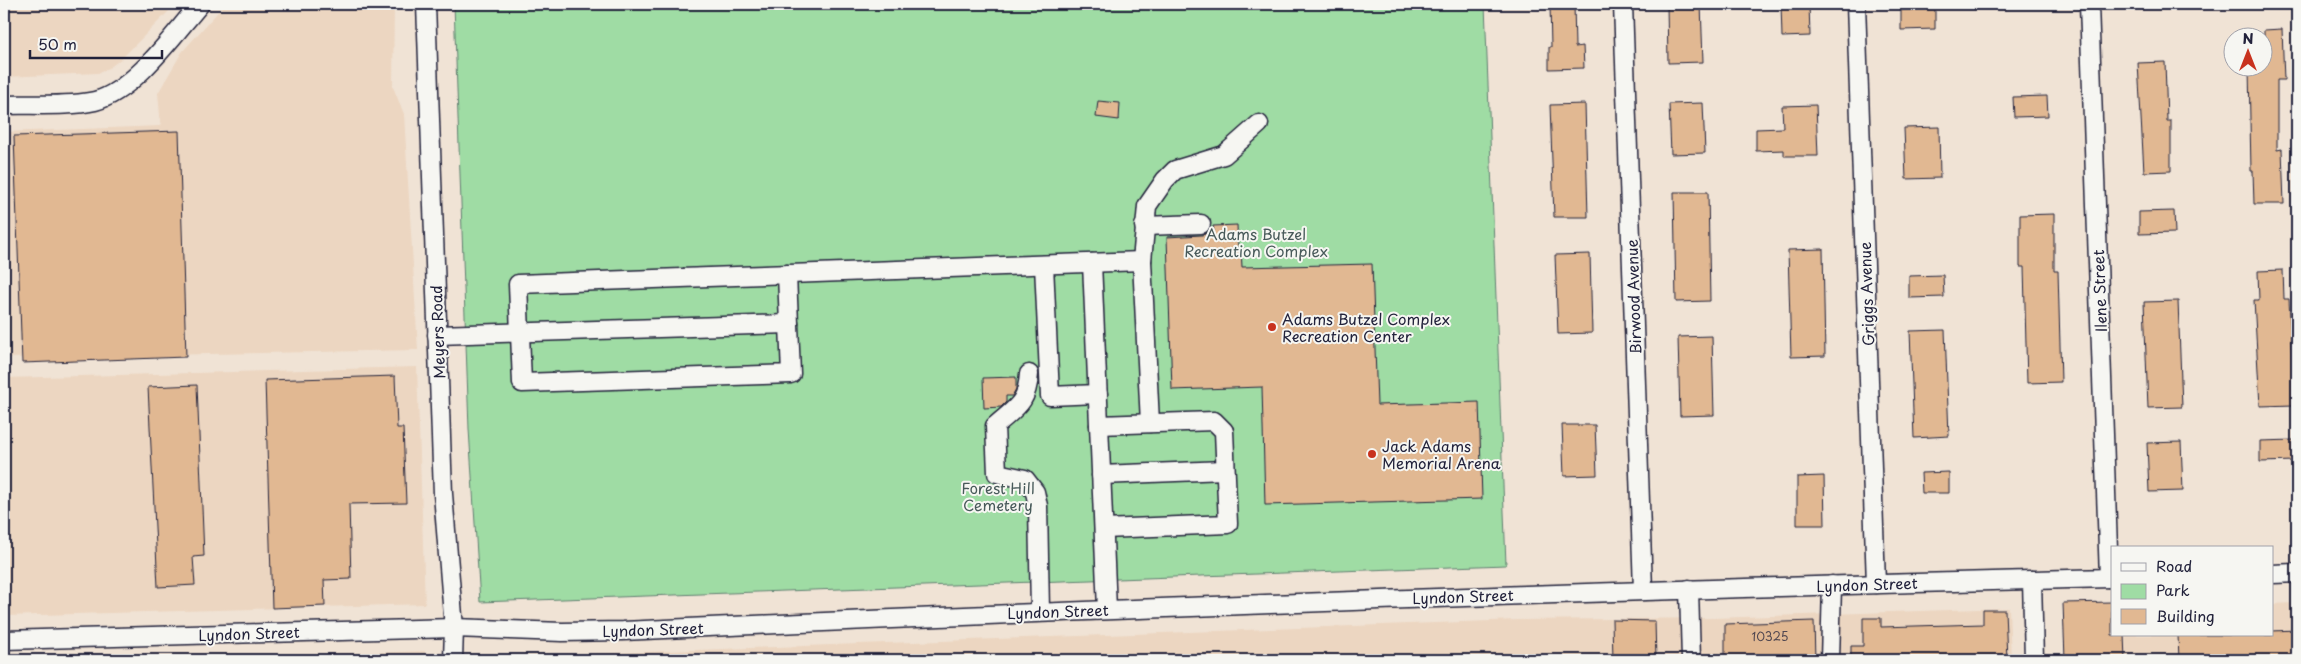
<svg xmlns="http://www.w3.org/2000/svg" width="2301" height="664" viewBox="0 0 2301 664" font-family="'Playpen Sans',sans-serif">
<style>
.built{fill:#ecd6c1}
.green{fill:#9fdca4;stroke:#607f70}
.building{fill:#e1b892;stroke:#22223b}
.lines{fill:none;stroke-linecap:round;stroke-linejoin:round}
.minor-casing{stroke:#22223b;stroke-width:21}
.minor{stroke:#f6f6f2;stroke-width:18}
.poi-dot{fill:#c8321e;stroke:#f6f6f2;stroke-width:2}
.labels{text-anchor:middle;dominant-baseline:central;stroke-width:4;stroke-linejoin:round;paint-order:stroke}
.number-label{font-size:12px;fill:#524851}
.park-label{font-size:15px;fill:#485a5a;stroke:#f6f6f2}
.street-label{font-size:15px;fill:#22223b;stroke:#f6f6f2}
.poi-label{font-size:15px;fill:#22223b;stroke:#f6f6f2;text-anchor:start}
</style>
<rect width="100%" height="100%" fill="#f0e3d5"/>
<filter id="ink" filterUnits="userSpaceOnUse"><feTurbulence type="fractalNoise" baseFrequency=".02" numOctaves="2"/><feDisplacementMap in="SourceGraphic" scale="10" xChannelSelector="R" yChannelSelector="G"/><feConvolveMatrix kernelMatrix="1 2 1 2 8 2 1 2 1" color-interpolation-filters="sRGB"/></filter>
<g filter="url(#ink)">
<!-- built -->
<g class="built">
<path d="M 4,4 L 176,4 L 121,59 L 109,68 L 98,73 L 4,77 Z"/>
<path d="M 225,4 L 394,4 L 393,87 L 404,114 L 418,350 L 4,358 L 4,132 L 161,126 L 158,93 L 182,52 Z"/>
<path d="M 417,367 L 425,604 L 4,616 L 4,378 Z"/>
<path d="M 2297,603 L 2297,660 L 2076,660 L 2074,608 L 2112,607 L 2112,635 L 2272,635 L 2272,604 Z"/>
<path d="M 2009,608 L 2011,660 L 479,660 L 479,658 L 1518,620 L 1714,618 Z"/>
<path d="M 425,651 L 425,660 L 134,660 Z"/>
</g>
<!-- green -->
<path class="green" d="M 454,4 L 1485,4 L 1506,565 L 480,602 L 469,429 Z"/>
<!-- building -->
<g class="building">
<path d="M 1550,4 L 1574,4 L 1575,47 L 1583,46 L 1584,68 L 1549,69 L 1549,47 L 1551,47 Z"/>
<path d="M 1667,4 L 1701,4 L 1703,62 L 1668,63 Z"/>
<path d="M 1781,4 L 1809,4 L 1810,36 L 1782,37 Z"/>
<path d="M 1935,9 L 1935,29 L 1901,30 L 1901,10 Z"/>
<path d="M 2282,29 L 2284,80 L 2277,80 L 2277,150 L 2282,149 L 2284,204 L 2254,204 L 2253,171 L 2251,171 L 2249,68 L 2264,68 L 2264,30 Z"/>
<path d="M 2165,62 L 2167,121 L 2171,121 L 2171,171 L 2144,172 L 2138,63 Z"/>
<path d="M 2047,96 L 2048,116 L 2014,117 L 2013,97 Z"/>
<path d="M 1098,101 L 1120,103 L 1119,120 L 1096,117 Z"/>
<path d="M 1703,103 L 1705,153 L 1671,154 L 1669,104 Z"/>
<path d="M 1585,104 L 1588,217 L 1554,217 L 1550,105 Z"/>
<path d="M 1816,105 L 1818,156 L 1784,156 L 1784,150 L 1756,151 L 1756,129 L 1783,128 L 1782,106 Z"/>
<path d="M 1939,127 L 1940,178 L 1906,179 L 1904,128 Z"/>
<path d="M 179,131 L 186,357 L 22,363 L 14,136 Z"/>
<path d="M 1674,192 L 1708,192 L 1710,301 L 1676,302 Z"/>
<path d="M 2174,211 L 2175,233 L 2139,234 L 2139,212 Z"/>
<path d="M 2054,214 L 2054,271 L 2058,271 L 2061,382 L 2027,383 L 2024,267 L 2020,267 L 2020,215 Z"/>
<path d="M 1237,225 L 1238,249 L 1241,249 L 1242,267 L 1372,264 L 1377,405 L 1479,402 L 1482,499 L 1265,505 L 1262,387 L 1172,390 L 1167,237 L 1202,235 L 1214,231 L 1213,226 Z"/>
<path d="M 1823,249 L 1825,356 L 1791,357 L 1788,250 Z"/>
<path d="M 1590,254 L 1592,333 L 1558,334 L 1555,255 Z"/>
<path d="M 2283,270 L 2284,299 L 2289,299 L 2294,405 L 2260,406 L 2254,300 L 2259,300 L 2258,271 Z"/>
<path d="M 1943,275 L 1944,297 L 1909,298 L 1909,276 Z"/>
<path d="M 2178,301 L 2182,407 L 2148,408 L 2144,302 Z"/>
<path d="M 1945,330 L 1949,436 L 1914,438 L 1910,331 Z"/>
<path d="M 1712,336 L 1714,415 L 1680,416 L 1678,337 Z"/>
<path d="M 395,376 L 397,428 L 403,428 L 406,503 L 349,504 L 351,579 L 324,580 L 325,606 L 272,608 L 265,380 Z"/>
<path d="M 1016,377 L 1016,389 L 1012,396 L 1006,396 L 1006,402 L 1001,407 L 984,408 L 983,378 Z"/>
<path d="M 197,385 L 204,556 L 193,557 L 195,585 L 158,587 L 148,387 Z"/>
<path d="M 1562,425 L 1595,425 L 1597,475 L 1564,476 Z"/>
<path d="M 2294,440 L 2295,461 L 2260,462 L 2260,441 Z"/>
<path d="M 2181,442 L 2183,491 L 2149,492 L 2147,443 Z"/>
<path d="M 1949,472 L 1949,493 L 1922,493 L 1921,473 Z"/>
<path d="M 1824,476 L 1825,525 L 1797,525 L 1797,477 Z"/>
<path d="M 2112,602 L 2112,635 L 2124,635 L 2125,660 L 2065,660 L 2063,603 Z"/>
<path d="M 1983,610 L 2005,610 L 2007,660 L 1851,660 L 1851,646 L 1863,646 L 1863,618 L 1881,618 L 1881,627 L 1983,624 Z"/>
<path d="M 1612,620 L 1655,621 L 1656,660 L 1613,660 Z"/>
<path d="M 1814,621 L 1815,660 L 1725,660 L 1725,624 Z"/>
<path d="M 2297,630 L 2297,660 L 2179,660 L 2178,635 L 2272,635 L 2272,631 Z"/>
</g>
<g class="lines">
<defs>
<g id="minor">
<path d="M 426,4 L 443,494 L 454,628 L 453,660"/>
<path d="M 1623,4 L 1643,590"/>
<path d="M 1856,4 L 1876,584"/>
<path d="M 2089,4 L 2109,578"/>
<path d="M 4,105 C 30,104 70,107 95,101 C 134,91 174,34 200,4"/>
<path d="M 1144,226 L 1201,224"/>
<path d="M 1092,263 L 1107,609"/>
<path d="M 1044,265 L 1050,396 L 1098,394"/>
<path d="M 787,274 L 791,374 L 522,383 L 518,284 L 1142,261"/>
<path d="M 437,335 L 789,324"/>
<path d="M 1029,374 C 1027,404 1016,407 995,426 L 997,473 L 1025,479 L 1035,492 L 1038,506 L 1040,611"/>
<path d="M 1150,423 L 1142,261 L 1147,206 L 1165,180 L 1175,170 L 1224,155 L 1259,124"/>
<path d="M 1099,425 L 1214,421 L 1224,431 L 1228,524 L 1104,529"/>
<path d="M 1101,475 L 1225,470"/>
<path d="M 2272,574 L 2297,573"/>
<path d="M 2032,580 L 2034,660"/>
<path d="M 1689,589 L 1691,660"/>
<path d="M 4,640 L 454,628 L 562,632 L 623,631 C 1119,608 1615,590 2112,578"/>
<path d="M 1830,660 L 1832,585"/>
</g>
</defs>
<!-- minor casing -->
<use href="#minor" class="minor-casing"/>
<!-- minor -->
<use href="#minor" class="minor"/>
</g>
</g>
<!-- markers -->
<g class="poi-dot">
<circle cx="1272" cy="327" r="5"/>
<circle cx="1372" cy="454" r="5"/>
</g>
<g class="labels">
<!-- number labels -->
<g class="number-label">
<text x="1770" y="636">10325</text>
</g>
<!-- park labels -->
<g class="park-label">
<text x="1256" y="233">Adams Butzel<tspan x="1256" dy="17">Recreation Complex</tspan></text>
<text x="998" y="487">Forest Hill<tspan x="998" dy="17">Cemetery</tspan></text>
</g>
<!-- street labels -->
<g class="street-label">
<text transform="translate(2099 291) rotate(-92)">Ilene Street</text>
<text transform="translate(1866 294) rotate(-92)">Griggs Avenue</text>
<text transform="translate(1633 297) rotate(-92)">Birwood Avenue</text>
<text transform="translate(437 332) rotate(-92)">Meyers Road</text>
<text transform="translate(1867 584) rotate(-2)">Lyndon Street</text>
<text transform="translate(1463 596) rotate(-2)">Lyndon Street</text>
<text transform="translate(1058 611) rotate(-2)">Lyndon Street</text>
<text transform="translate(653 629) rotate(-2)">Lyndon Street</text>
<text transform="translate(249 633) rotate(-2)">Lyndon Street</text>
</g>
<!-- poi labels -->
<g class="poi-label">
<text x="1282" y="318">Adams Butzel Complex<tspan x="1282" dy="17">Recreation Center</tspan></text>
<text x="1382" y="445">Jack Adams<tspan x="1382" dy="17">Memorial Arena</tspan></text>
</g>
</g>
<!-- margin -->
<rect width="2301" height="664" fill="none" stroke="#f6f6f2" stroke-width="20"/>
<rect x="10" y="10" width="2281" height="644" fill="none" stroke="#22223b" stroke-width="2" filter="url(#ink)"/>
<!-- legend -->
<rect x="2111" y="546" width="162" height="90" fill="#f6f6f2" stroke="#a1a1a9"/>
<rect x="2121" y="563" width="25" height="8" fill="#f6f6f2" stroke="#a1a1a9"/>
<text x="2156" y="572" font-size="15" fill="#22223b">Road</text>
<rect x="2121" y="584" width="25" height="15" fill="#9fdca4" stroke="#a1a1a9"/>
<text x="2156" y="596" font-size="15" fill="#22223b">Park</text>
<rect x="2121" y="609" width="25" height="15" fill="#e1b892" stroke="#a1a1a9"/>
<text x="2156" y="622" font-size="15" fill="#22223b">Building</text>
<!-- north arrow -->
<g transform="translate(2248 52)"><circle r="24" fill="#f6f6f2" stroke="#a1a1a9"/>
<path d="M0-4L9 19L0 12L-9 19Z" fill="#c8321e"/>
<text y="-8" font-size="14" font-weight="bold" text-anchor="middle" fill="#22223b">N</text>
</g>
<!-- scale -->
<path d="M30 50v8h132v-8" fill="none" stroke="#22223b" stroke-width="2.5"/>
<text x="38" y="50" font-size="15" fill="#22223b" stroke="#f6f6f2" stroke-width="4" paint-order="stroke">50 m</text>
</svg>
